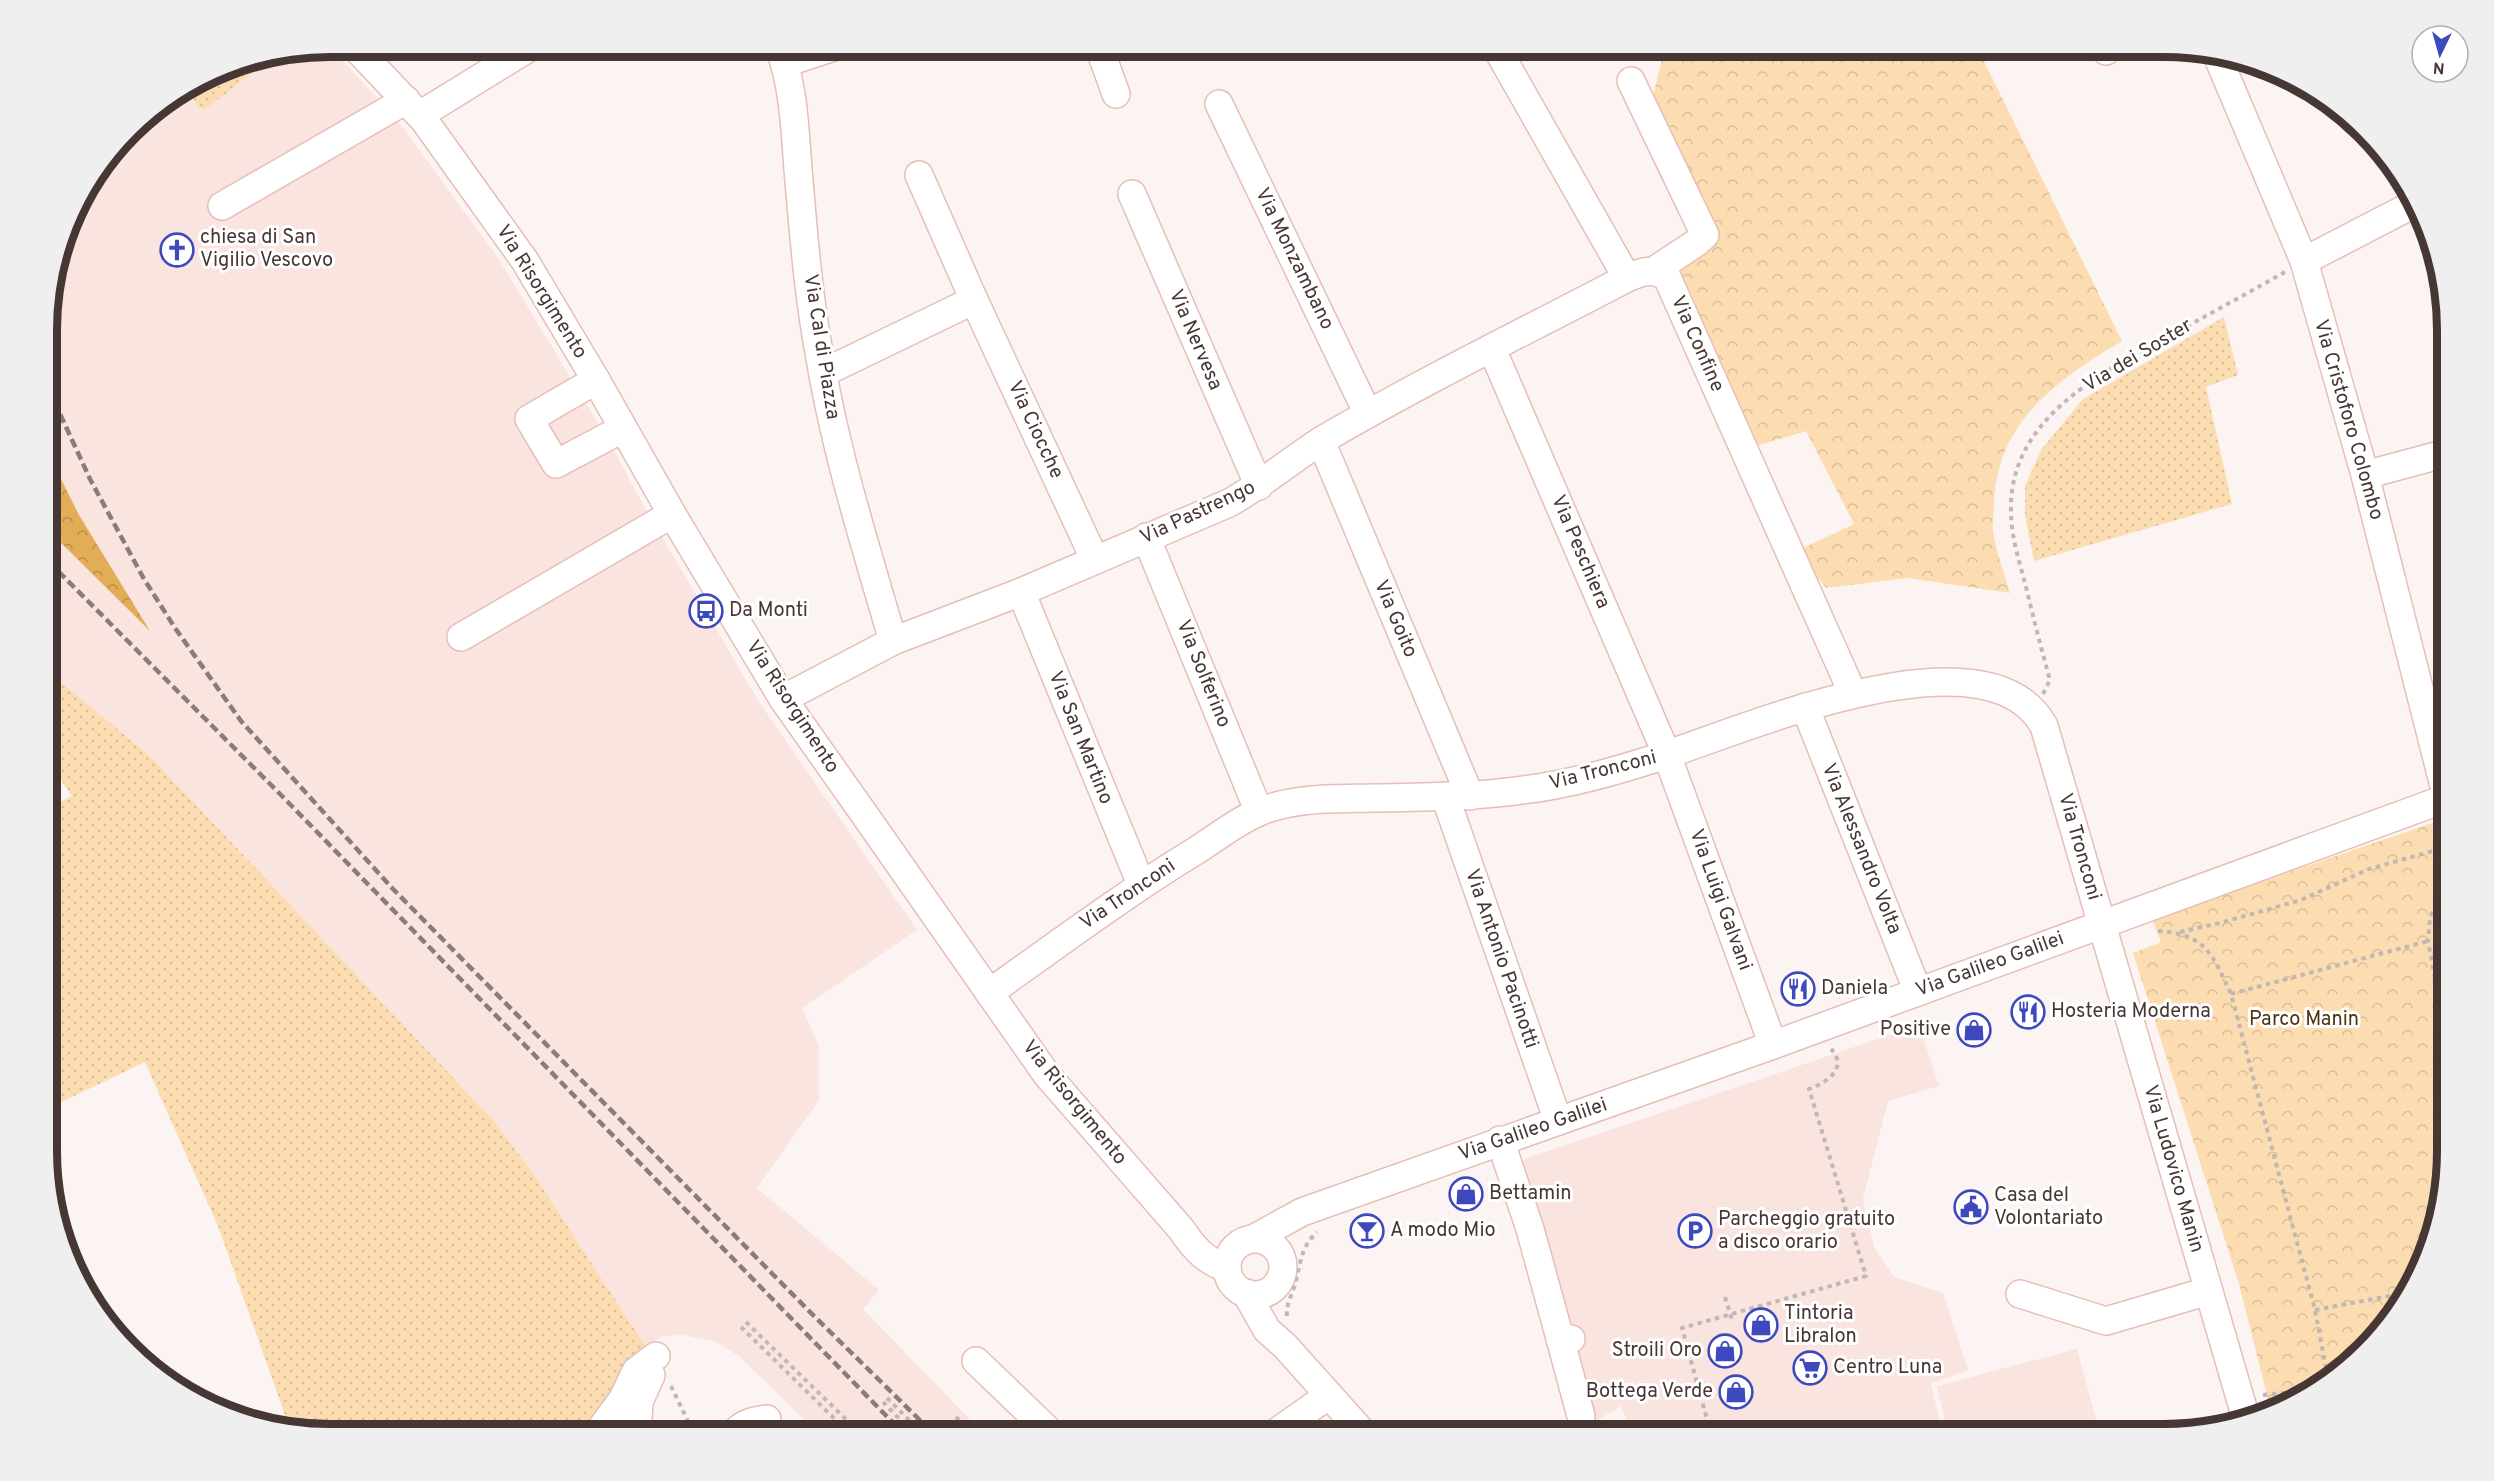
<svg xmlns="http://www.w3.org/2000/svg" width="2494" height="1481" viewBox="0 0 2494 1481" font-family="Overpass,sans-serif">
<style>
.built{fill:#f9e4e0}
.grass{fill:url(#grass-dots)}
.forest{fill:url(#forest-crowns)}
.park{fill:url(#park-crowns)}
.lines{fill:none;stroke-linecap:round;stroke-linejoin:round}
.minor-casing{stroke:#e7beb7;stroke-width:30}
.path{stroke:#c1b7b4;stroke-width:4;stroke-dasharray:4.5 4.5;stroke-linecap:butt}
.minor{stroke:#fff;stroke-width:27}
.rail{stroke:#897c79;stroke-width:4.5;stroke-dasharray:9 4.5;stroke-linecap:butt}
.labels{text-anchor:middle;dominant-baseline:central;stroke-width:6;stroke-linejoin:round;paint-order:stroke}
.poi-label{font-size:20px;fill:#473734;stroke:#fff;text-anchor:start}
.street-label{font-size:20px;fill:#473734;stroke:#fff}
.park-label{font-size:20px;fill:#4c3510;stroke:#fff}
.rim{fill:none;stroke:#473734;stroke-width:8}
</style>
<defs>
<pattern id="grass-dots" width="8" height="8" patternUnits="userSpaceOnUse" patternTransform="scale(1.5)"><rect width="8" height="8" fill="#fcddb1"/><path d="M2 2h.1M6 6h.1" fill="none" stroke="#d9be99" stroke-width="1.8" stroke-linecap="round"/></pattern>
<pattern id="forest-crowns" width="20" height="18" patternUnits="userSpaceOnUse" patternTransform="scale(1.5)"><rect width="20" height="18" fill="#e3ac57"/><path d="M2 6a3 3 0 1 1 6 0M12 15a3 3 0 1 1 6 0" fill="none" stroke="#ba8d49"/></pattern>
<pattern id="park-crowns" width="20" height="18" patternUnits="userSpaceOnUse" patternTransform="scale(1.5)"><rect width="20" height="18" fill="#fcddb1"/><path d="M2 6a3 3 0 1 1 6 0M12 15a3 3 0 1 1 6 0" fill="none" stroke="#d9be99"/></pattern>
</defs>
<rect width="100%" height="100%" fill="#fcf4f2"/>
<!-- built -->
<g class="built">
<path d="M 330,47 L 396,118 L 500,261 L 610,443 L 645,508 L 759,702 L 917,930 L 802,1008 L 819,1046 L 819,1100 L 757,1188 L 879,1290 L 863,1309 L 984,1434 L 819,1434 L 739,1356 L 714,1341 L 683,1335 L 662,1336 L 646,1347 L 535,1176 L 493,1120 L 152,758 L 49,672 L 49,531 L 147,628 L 79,515 L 49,455 L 49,294 L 76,205 L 143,117 L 186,91 L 203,111 L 272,58 Z"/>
<path d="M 1919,1025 L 1939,1086 L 1888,1101 L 1863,1199 L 1874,1247 L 1894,1277 L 1943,1293 L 1968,1370 L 1931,1384 L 1943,1434 L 1632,1434 L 1621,1406 L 1596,1421 L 1519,1161 Z"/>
<path d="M 2077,1349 L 2100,1434 L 1948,1434 L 1937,1386 Z"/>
</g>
<!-- grass -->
<g class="grass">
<path d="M 272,58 L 203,111 L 186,91 L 222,68 Z"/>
<path d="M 2224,317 L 2238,375 L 2206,387 L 2232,504 L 2034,561 L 2025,515 L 2025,486 L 2041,450 L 2083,399 Z"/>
<path d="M 49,672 L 152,758 L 493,1120 L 535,1176 L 646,1347 L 644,1434 L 330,1434 L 290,1429 L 218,1226 L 145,1062 L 49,1108 L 49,808 L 72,796 L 49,762 Z"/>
</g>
<!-- forest -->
<path class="forest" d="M 49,455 L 79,515 L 150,631 L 49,531 Z"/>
<!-- park -->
<g class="park">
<path d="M 1665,47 L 1977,47 L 2122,341 C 2058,379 1997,421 1994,503 C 1994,512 1992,522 1993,531 C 1996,551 2004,573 2010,593 L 1908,578 L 1826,588 L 1797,551 L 1854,524 L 1806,431 L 1743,450 L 1665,265 L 1694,238 L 1653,96 Z"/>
<path d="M 2447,818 L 2447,1169 L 2409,1293 L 2365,1351 L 2306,1396 L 2270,1407 L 2239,1284 L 2133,953 L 2161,942 L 2152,919 Z"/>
</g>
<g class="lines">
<defs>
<g id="minor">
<path d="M 355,47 L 424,120 L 525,261 L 596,380 L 672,514 L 783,699 L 862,811 L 1047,1075 L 1181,1229 C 1193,1247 1206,1262 1227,1268"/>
<path d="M 779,47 C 795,89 795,137 799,181 C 804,240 809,300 820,358 C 836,454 866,548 893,641"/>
<path d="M 1099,47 L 1116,94"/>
<path d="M 1496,47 L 1627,278"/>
<path d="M 2104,47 L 2106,51"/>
<path d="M 2216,53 L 2304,261 L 2365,475 L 2447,798"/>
<path d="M 785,63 L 834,47"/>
<path d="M 1631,81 L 1705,235 L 1696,243 L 1655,270"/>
<path d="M 1219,104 L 1368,414"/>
<path d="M 420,115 L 530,47"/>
<path d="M 919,175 L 974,300"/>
<path d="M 1132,194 L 1259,486"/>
<path d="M 222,206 L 406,100"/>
<path d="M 2304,261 L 2414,204"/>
<path d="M 1492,349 L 1667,755 L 1773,1045"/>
<path d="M 823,373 L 974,300 L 1095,560"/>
<path d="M 596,380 L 529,419 L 556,464 L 622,429"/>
<path d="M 1321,441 L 1470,796"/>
<path d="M 2365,475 L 2447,453"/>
<path d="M 1146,537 L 1259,812"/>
<path d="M 1021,592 L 1141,884"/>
<path d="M 461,637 L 672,514"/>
<path d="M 783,699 L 893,641 L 1021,592 L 1229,503 C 1263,484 1292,459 1324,439 C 1423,381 1526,331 1627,278 C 1643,271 1652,268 1667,277 L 1853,694"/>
<path d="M 1805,707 L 1918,992"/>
<path d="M 1445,796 L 1558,1121"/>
<path d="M 989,993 C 1058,944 1125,894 1197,850 C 1217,837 1239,820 1261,811 C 1298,797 1335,799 1374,798 C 1424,797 1474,797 1523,790 C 1572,784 1621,770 1668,754 C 1748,728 1988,624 2044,726 L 2245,1415"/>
<path d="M 1500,1140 L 1530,1229 L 1561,1342 L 1571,1339"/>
<path d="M 1253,1239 L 1302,1212 L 1773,1045 L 2447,798"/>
<circle cx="1255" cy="1267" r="28"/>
<path d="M 1246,1293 L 1267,1330 L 1285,1346 L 1364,1434"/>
<path d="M 2020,1294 L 2106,1321 L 2208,1291"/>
<path d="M 1561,1342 L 1581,1416"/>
<path d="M 976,1361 L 1052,1434"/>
<path d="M 597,1434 L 622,1400 L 636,1371 L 656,1356"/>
<path d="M 637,1434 L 639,1402 L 651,1375"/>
<path d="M 734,1434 C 741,1424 755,1420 767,1419"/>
<path d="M 1274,1434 L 1329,1395"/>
</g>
</defs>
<!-- minor casing -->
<use href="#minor" class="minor-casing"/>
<!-- path -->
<g class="path">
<path d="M 2043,694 L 2050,680 C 2041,648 2033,616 2025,583 C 2019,561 2011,535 2011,512 C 2008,418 2103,372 2173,334 C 2211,313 2248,293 2285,272"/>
<path d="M 2447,879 L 2430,917 L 2428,941 L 2447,1042"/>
<path d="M 2158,931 C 2206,934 2212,954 2231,994 L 2315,1310 L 2328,1379"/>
<path d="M 2180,932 L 2220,923 L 2301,900 L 2369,869 L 2447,847"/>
<path d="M 2231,994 L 2428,941"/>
<path d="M 1725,1297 L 1732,1320"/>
<path d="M 2315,1310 L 2410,1292"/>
<path d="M 1287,1316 C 1286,1304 1292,1295 1295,1284 C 1301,1263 1300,1248 1317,1232"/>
<path d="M 746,1322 L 861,1434"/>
<path d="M 741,1327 L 850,1434"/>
<path d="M 671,1386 L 694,1434"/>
<path d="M 2263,1395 L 2315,1389"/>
<path d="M 887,1398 L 923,1434"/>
<path d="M 883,1402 L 914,1434"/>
<path d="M 956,1417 L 973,1434"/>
<path d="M 1711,1434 L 1682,1328 L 1866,1276 L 1809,1089 C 1826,1083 1849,1068 1831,1049"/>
</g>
<!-- minor -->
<use href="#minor" class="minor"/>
<!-- rail -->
<g class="rail">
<path d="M 49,390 L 90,479 L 144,579 L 175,628 L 241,721 L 393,889 L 812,1314 L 934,1434"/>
<path d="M 49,562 L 280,794 L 904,1434"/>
</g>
</g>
<!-- icons -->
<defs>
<symbol id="church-ring" viewBox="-11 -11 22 22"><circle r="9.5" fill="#fff" stroke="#3d49bd" stroke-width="1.5"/><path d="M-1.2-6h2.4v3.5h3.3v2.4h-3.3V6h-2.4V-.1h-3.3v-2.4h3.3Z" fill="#3d49bd"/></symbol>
<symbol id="bus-ring" viewBox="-11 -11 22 22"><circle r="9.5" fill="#fff" stroke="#3d49bd" stroke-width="1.5"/><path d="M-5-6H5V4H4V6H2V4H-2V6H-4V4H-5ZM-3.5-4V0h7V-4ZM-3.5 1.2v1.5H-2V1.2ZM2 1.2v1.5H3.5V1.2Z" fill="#3d49bd"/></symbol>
<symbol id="restaurant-ring" viewBox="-11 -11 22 22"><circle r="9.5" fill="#fff" stroke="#3d49bd" stroke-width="1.5"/><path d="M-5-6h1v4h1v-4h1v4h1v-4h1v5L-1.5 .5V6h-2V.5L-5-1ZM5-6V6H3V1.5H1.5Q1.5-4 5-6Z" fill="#3d49bd"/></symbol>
<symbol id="shop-ring" viewBox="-11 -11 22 22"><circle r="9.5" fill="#fff" stroke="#3d49bd" stroke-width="1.5"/><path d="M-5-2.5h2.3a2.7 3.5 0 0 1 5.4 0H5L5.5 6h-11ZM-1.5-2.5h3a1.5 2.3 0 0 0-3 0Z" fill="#3d49bd"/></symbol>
<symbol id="civic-ring" viewBox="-11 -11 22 22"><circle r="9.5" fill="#fff" stroke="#3d49bd" stroke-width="1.5"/><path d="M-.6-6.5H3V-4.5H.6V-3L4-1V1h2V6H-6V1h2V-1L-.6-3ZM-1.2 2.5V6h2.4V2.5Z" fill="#3d49bd"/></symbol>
<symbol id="bar-ring" viewBox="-11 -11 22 22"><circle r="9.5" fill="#fff" stroke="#3d49bd" stroke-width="1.5"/><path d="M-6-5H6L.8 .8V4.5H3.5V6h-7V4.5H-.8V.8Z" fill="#3d49bd"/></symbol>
<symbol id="parking-ring" viewBox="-11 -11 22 22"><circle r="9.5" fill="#fff" stroke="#3d49bd" stroke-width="1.5"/><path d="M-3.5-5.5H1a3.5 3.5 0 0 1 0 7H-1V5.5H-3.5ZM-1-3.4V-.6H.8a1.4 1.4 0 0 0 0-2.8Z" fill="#3d49bd"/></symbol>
<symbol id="supermarket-ring" viewBox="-11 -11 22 22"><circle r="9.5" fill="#fff" stroke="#3d49bd" stroke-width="1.5"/><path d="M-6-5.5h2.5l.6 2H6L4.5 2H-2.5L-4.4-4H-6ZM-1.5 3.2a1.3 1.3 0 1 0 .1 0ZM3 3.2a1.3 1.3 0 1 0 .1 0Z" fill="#3d49bd"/></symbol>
</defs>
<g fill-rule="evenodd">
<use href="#church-ring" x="158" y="231" width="38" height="38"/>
<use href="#bus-ring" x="687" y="592" width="38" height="38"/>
<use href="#restaurant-ring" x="1779" y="970" width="38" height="38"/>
<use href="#restaurant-ring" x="2009" y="993" width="38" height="38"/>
<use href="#shop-ring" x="1955" y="1011" width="38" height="38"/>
<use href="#shop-ring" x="1447" y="1175" width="38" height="38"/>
<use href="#civic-ring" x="1952" y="1188" width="38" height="38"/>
<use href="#bar-ring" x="1348" y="1212" width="38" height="38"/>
<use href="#parking-ring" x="1676" y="1212" width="38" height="38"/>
<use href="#shop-ring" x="1742" y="1306" width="38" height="38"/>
<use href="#shop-ring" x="1706" y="1332" width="38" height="38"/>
<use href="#supermarket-ring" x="1791" y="1349" width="38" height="38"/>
<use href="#shop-ring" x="1717" y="1373" width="38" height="38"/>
</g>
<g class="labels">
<!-- poi labels -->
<g class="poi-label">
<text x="200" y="238">chiesa di San<tspan x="200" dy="23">Vigilio Vescovo</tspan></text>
<text x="729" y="611">Da Monti</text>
<text x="1821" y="989">Daniela</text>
<text x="2051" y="1012">Hosteria Moderna</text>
<text x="1951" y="1030" text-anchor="end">Positive</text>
<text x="1489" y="1194">Bettamin</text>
<text x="1994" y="1196">Casa del<tspan x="1994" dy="23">Volontariato</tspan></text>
<text x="1718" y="1220">Parcheggio gratuito<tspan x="1718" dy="23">a disco orario</tspan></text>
<text x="1390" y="1231">A modo Mio</text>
<text x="1784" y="1314">Tintoria<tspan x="1784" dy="23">Libralon</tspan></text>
<text x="1702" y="1351" text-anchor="end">Stroili Oro</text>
<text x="1833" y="1368">Centro Luna</text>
<text x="1713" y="1392" text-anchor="end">Bottega Verde</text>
</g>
<!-- street labels -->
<g class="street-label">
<text transform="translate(1294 259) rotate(64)">Via Monzambano</text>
<text transform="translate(541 292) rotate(58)">Via Risorgimento</text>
<text transform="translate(1195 340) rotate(67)">Via Nervesa</text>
<text transform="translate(1697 344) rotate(66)">Via Confine</text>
<text transform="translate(821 347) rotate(81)">Via Cal di Piazza</text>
<text transform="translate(2138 356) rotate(-31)">Via dei Soster</text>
<text transform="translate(2348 420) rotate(74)">Via Cristoforo Colombo</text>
<text transform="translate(1035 430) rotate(65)">Via Ciocche</text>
<text transform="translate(1198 513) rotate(-25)">Via Pastrengo</text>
<text transform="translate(1580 552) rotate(67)">Via Peschiera</text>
<text transform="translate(1395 619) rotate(67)">Via Goito</text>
<text transform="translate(1203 674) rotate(68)">Via Solferino</text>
<text transform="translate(792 707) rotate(57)">Via Risorgimento</text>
<text transform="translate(1080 738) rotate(68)">Via San Martino</text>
<text transform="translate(1603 771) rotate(-14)">Via Tronconi</text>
<text transform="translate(2079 847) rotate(74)">Via Tronconi</text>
<text transform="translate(1861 849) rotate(68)">Via Alessandro Volta</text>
<text transform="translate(1128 895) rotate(-34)">Via Tronconi</text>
<text transform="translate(1720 900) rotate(70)">Via Luigi Galvani</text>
<text transform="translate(1501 959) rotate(71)">Via Antonio Pacinotti</text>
<text transform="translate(1990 965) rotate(-20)">Via Galileo Galilei</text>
<text transform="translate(1074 1103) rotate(51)">Via Risorgimento</text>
<text transform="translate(1533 1130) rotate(-19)">Via Galileo Galilei</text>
<text transform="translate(2173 1169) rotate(74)">Via Ludovico Manin</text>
</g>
<!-- park labels -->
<g class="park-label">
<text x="2304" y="1020">Parco Manin</text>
</g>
</g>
<!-- crop -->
<path d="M0 0H2494V1481H0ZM330 57H2164A273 273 0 0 1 2437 330V1151A273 273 0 0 1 2164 1424H330A273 273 0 0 1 57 1151V330A273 273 0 0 1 330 57Z" fill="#f0efef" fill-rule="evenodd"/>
<path class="rim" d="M330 57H2164A273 273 0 0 1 2437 330V1151A273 273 0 0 1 2164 1424H330A273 273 0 0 1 57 1151V330A273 273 0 0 1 330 57Z"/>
<!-- north arrow -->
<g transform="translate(2440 54) rotate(185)"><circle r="28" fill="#ffffff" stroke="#b5afae" stroke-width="1.5"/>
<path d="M0-4.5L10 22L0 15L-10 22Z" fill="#3d49bd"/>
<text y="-9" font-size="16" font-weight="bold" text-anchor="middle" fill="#473734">N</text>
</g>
</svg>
